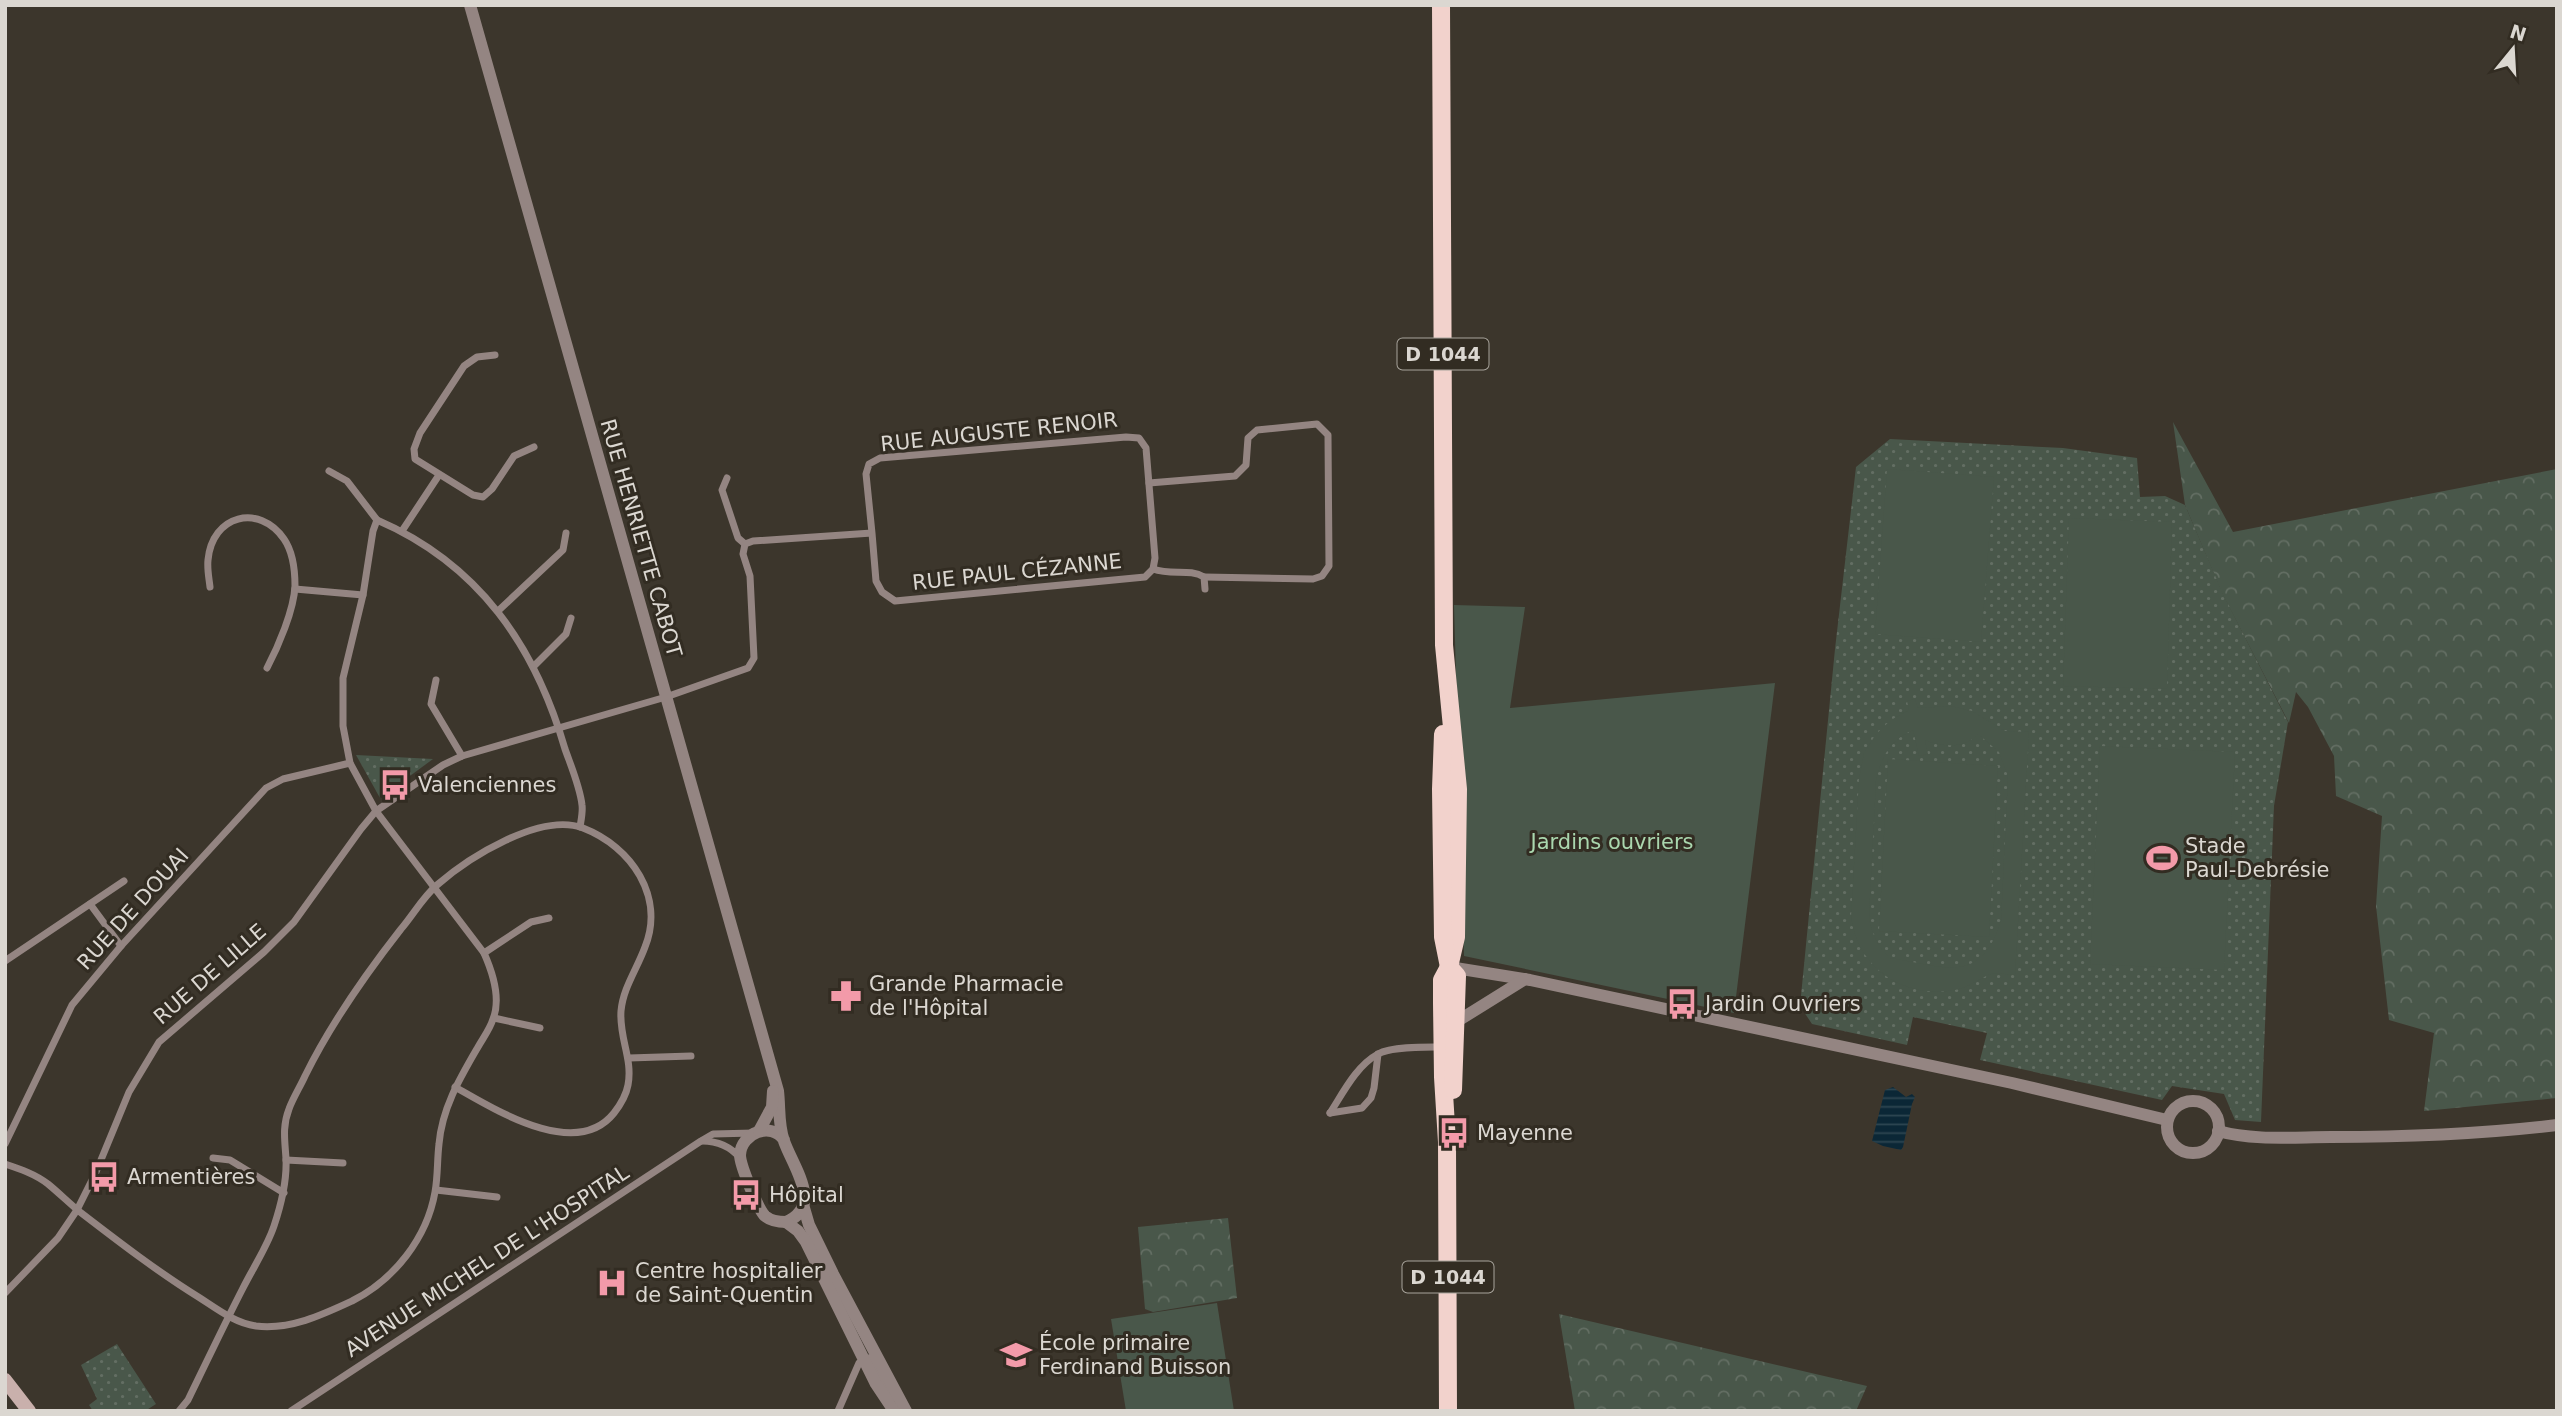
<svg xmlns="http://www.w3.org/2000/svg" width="2562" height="1416" viewBox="0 0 2562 1416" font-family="'DejaVu Sans',sans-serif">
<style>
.forest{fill:url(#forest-crowns)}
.park{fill:url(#park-dots)}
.garden{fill:#49574a;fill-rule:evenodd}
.water{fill:url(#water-rules)}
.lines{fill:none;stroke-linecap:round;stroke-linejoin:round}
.minor{stroke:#948582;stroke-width:7}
.tertiary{stroke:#948582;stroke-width:12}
.secondary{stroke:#c9b0ac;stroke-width:14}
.primary{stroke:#f2d2cc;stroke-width:18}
.labels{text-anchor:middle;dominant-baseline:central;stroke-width:6;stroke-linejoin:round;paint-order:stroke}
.shield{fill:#322c22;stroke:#a8a49c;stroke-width:2}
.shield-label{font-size:19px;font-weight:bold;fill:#dbd7d1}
.street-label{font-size:21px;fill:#dbd7d1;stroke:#322c22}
.poi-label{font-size:21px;fill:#dbd7d1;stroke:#322c22;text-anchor:start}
.park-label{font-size:21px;fill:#aad7ae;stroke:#322c22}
</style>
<defs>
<pattern id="forest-crowns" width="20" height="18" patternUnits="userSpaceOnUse" patternTransform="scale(1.75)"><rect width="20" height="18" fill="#49574a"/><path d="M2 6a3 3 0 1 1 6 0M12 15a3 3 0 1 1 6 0" fill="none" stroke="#636e63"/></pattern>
<pattern id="park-dots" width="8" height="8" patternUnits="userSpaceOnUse" patternTransform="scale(1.75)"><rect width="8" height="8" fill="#49574a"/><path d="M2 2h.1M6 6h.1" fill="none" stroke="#636e63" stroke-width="1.8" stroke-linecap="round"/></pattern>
<pattern id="water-rules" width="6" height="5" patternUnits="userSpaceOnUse" patternTransform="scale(1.75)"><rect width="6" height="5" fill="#0b2736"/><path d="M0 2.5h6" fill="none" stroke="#2e4652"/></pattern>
</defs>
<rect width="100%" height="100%" fill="#3c362c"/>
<!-- forest -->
<g class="forest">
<path d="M 2173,422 L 2233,532 L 2557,469 L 2557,1098 L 2424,1111 L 2434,1033 L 2389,1020 L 2376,906 L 2382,816 L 2336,796 L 2334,756 L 2308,707 L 2296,692 L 2289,723 L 2222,593 L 2185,505 Z"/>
<path d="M 1228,1218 L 1237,1298 L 1153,1312 L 1145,1309 L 1138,1227 Z"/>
<path d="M 1559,1314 L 1867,1386 L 1856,1411 L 1575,1411 Z"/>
</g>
<!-- park -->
<g class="park">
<path d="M 1890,439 L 2063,448 L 2137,458 L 2140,497 L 2165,496 L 2185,505 L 2223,594 L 2288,722 L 2274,806 L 2261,1122 L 2235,1120 L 2224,1094 L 2172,1086 L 2162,1100 L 1980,1060 L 1987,1033 L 1913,1017 L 1907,1045 L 1812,1024 L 1800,1006 L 1835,649 L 1856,467 Z"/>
<path d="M 356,755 L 433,759 L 380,798 Z"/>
<path d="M 117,1344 L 156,1404 L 145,1411 L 93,1411 L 89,1405 L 97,1399 L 81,1365 Z"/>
</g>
<!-- garden -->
<g class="garden">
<path d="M 1887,469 L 1994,477 L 1981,642 L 1875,634 Z"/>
<path d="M 2069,518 L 2172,522 L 2167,689 L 2063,686 Z"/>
<path d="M 1454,605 L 1525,607 L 1510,708 L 1775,683 L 1734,1013 L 1464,956 Z"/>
<path d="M 1915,699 L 1918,708 L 1951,706 L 1972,711 L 2005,731 L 2029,732 L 2015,975 C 2007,975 1995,971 1988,975 C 1978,980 1970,986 1959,989 C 1907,1001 1858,970 1851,917 L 1859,779 L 1864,753 L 1876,734 L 1891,720 L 1909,710 L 1907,701 ZM 1913,730 L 1919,756 L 1928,754 L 1925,740 C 1942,747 1965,749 1978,734 L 1999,752 L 2008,776 L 2001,921 C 1980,987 1943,966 1890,958 C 1878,947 1871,933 1869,917 L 1876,781 C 1881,757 1890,740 1913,730 Z"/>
<path d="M 2100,746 L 2235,752 L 2224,970 L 2090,964 Z"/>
<path d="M 1888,759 L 1998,766 L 1989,937 L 1879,931 Z"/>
<path d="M 1217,1303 L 1234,1411 L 1126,1411 L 1111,1319 Z"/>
</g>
<!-- water -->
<path class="water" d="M 1893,1087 L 1906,1097 L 1912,1094 L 1915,1097 L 1912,1104 L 1903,1147 L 1901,1150 L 1883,1146 L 1872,1141 L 1885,1090 Z"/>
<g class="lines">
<!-- minor -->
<g class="minor">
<path d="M 495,355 L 477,357 L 464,366 L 420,433 L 414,449 L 415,459 L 473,495 L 483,497 L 492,489 L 514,456 L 534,447"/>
<path d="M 727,478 L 722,490 L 738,538 L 745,544"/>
<path d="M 1149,483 L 1235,476 L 1246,465 L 1248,438 L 1257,430 L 1317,424 L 1328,435 L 1329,566 L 1322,576 L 1313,579 L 1204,577"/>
<path d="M 377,520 C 479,564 535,646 565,749 C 571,766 580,787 582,805 C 583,812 581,820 580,827"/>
<path d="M 402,531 L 439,475"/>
<path d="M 1153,569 C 1172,576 1189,568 1204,577 L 1205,589"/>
<path d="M 210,587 C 209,578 207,569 208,560 C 212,515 259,503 284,539 C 293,552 295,572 295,586 C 294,610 278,647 267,668"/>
<path d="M 295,589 L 363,595"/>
<path d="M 498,611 L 563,550 L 566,533"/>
<path d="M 534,666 L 566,634 L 571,618"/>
<path d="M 436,680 L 431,704 L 462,756"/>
<path d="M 90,904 L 121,946"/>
<path d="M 484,953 L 531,922 L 549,918"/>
<path d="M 5,961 L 124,881"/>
<path d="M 494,1018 L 540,1028"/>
<path d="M 629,1058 L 691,1056"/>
<path d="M 1330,1113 C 1343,1093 1356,1066 1378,1054 C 1392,1046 1427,1047 1443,1047"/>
<path d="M 1330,1113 L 1362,1108 L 1371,1098 L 1374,1088 L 1378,1054"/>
<path d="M 702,1141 C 718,1141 730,1146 740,1158"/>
<path d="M 5,1144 L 72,1005 L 121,946 L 266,788 L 283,779 L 350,763"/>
<path d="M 213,1158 L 230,1160 L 284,1193"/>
<path d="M 286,1160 L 343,1163"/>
<path d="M 5,1164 C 20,1169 35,1174 48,1184 C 59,1193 69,1203 80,1212 C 119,1242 158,1272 200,1298 C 217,1309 235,1323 256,1326 C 290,1330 322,1315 352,1301 C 394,1280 427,1238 435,1192 C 438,1176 437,1160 439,1144 C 442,1108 460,1078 478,1047 C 483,1038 490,1029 493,1019 C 501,999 492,971 484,953 L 376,811 L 350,763 L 343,726 L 343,678 L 363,595 L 373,531 L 377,520 L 347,481 L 329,471"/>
<path d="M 436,1190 L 497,1197"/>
<path d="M 5,1293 L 58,1238 L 77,1210 L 96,1172 L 129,1092 L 159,1042 L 264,952 L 294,922 L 361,829 L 376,811 L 443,765 L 462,756 L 666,697 L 748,668 L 754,658 L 750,576 L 743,554 L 745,544 L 753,541 L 872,533 L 866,474 L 869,464 L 880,458 L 1126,437 L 1139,438 L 1146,448 L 1155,558 L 1153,569 L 1145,577 L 895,601 L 882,592 L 876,581 L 872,533"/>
<path d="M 179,1411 L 188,1400 C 206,1363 224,1325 243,1288 C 253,1268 267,1247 274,1226 C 281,1205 287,1181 286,1159 C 285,1141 282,1127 289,1109 C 293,1098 300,1087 305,1076 C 331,1023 365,975 401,929 C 413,915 423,897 437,885 C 468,858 540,812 583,828 C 632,847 665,897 645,947 C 637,969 623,988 621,1011 C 619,1038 633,1059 628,1085 C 626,1096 621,1104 614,1113 C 576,1161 494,1109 455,1087"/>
<path d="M 291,1411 L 701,1141 L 713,1134 L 754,1133"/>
<path d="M 838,1411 L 859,1363 L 869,1358 L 893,1398"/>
</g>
<!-- tertiary -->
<g class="tertiary">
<path d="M 470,5 L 778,1091 C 780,1107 778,1125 784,1141 C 793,1167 824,1206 786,1222 C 778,1222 771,1221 765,1216 C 758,1209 740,1165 740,1155 C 741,1133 771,1121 784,1140"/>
<path d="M 1449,967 L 1530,980 L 2012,1083 L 2167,1120"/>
<path d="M 1456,1022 L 1525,979"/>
<circle cx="2193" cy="1127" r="26"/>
<path d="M 759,1131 L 772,1107 L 773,1091"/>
<path d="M 2218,1131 C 2254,1141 2294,1137 2331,1137 C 2407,1137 2482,1134 2557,1125"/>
<path d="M 804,1208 L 809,1225 L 833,1274 L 906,1411"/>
<path d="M 786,1222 L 798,1231 L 806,1242 L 876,1384 L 894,1411"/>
</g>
<!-- secondary -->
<path class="secondary" d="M 5,1380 L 29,1411"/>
<!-- primary -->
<g class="primary">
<path d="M 1441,5 L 1444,645 L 1458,789 L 1456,937 L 1449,967 L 1442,980 L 1442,1003 L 1443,1077 L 1447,1142 L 1448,1411"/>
<path d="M 1443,734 L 1441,789 L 1443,937 L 1449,967 L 1457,976 L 1453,1090"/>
</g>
</g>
<!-- icons -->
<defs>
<symbol id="bus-bare" viewBox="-9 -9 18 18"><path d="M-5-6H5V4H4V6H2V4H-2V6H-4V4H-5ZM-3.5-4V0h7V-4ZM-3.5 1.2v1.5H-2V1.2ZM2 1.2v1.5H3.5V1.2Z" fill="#f39aa9" stroke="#322c22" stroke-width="2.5" paint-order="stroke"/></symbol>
<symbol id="stadium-bare" viewBox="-9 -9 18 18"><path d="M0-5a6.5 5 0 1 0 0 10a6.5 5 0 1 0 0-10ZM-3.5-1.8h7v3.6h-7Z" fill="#f39aa9" stroke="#322c22" stroke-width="2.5" paint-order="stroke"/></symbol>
<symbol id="pharmacy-bare" viewBox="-9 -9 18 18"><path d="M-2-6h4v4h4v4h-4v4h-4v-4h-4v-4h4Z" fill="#f39aa9" stroke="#322c22" stroke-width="2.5" paint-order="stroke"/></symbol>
<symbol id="hospital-bare" viewBox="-9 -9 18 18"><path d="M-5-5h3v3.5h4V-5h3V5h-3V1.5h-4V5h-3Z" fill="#f39aa9" stroke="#322c22" stroke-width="2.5" paint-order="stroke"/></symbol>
<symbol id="school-bare" viewBox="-9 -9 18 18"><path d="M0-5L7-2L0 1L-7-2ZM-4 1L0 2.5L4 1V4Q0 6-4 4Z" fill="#f39aa9" stroke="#322c22" stroke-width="2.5" paint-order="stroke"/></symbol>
</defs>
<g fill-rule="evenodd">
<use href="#bus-bare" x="373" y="763" width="44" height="44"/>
<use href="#stadium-bare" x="2140" y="836" width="44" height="44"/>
<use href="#pharmacy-bare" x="824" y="974" width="44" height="44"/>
<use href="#bus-bare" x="1660" y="982" width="44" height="44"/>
<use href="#bus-bare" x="1432" y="1111" width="44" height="44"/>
<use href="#bus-bare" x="82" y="1155" width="44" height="44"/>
<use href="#bus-bare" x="724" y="1173" width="44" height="44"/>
<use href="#hospital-bare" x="590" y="1261" width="44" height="44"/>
<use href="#school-bare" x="994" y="1333" width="44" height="44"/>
</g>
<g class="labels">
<!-- shield labels -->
<g class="shield">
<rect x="1397.5" y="338.5" width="91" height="31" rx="5"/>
<rect x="1402.5" y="1261.5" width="91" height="31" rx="5"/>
</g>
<g class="shield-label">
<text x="1443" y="354">D 1044</text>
<text x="1448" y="1277">D 1044</text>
</g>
<!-- street labels -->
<g class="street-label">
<text transform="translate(999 432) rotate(-6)">RUE AUGUSTE RENOIR</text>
<text transform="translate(641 538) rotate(74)">RUE HENRIETTE CABOT</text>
<text transform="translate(1017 572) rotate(-6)">RUE PAUL CÉZANNE</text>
<text transform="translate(133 909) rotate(-48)">RUE DE DOUAI</text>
<text transform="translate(210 974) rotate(-41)">RUE DE LILLE</text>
<text transform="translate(487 1261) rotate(-33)">AVENUE MICHEL DE L'HOSPITAL</text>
</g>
<!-- poi labels -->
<g class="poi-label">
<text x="418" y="785">Valenciennes</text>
<text x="2185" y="846">Stade<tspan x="2185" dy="24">Paul-Debrésie</tspan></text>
<text x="869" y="984">Grande Pharmacie<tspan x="869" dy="24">de l'Hôpital</tspan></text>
<text x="1705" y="1004">Jardin Ouvriers</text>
<text x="1477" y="1133">Mayenne</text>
<text x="127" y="1177">Armentières</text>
<text x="769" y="1195">Hôpital</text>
<text x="635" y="1271">Centre hospitalier<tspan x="635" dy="24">de Saint-Quentin</tspan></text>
<text x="1039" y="1343">École primaire<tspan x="1039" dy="24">Ferdinand Buisson</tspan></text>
</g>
<!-- park labels -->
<g class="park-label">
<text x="1612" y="842">Jardins ouvriers</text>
</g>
</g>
<!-- border -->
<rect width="2562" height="1416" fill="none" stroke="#dbd7d1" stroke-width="14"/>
<!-- north arrow -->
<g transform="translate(2513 49) rotate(18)" stroke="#322c22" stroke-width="5" paint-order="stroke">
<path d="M0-5L12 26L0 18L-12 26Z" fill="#dbd7d1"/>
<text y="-10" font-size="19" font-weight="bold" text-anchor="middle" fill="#dbd7d1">N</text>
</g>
</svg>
